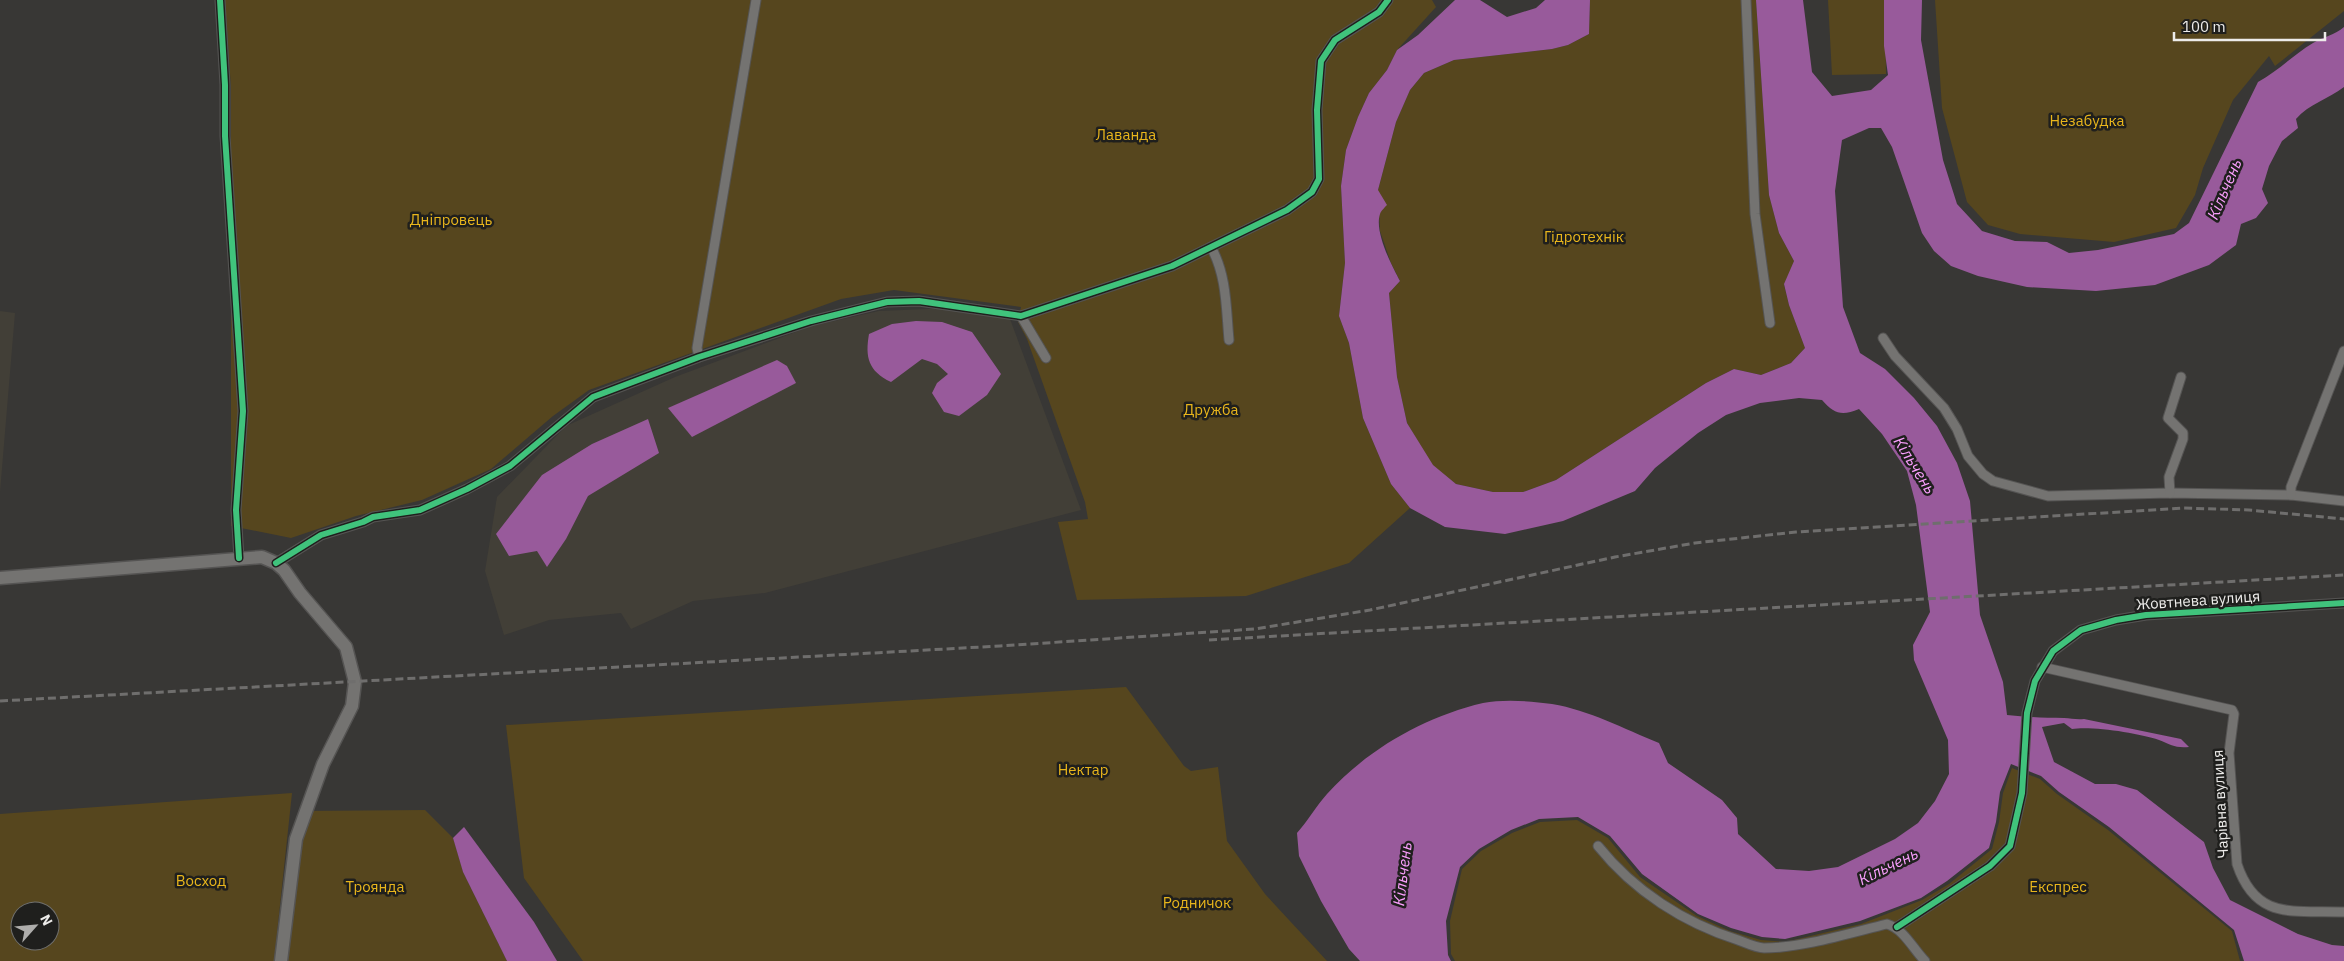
<svg xmlns="http://www.w3.org/2000/svg" width="2344" height="961" viewBox="0 0 2344 961" font-family="'IBM Plex Sans',sans-serif">
<style>
.built{fill:#423f37}
.green{fill:#56461e;fill-rule:evenodd}
.water{fill:#985a9b}
.lines{fill:none;stroke-linecap:round;stroke-linejoin:round}
.street-casing{stroke:#555453;stroke-width:11}
.secondary-casing{stroke:#555453;stroke-width:15}
.street{stroke:#747371;stroke-width:9}
.secondary{stroke:#747371;stroke-width:12}
.rail{stroke:#6f6e6d;stroke-width:3;stroke-dasharray:8 4;stroke-linecap:butt}
.cycleway-casing{stroke:#1f1f1d;stroke-width:9}
.cycleway{stroke:#40c37c;stroke-width:6}
.labels{text-anchor:middle;dominant-baseline:central;stroke-width:5;stroke-linejoin:round;paint-order:stroke}
.park-label{font-size:15px;fill:#e9b61c;stroke:#1f1f1d}
.street-label{font-size:15px;fill:#edecea;stroke:#1f1f1d}
.water-label{font-size:16px;font-style:italic;fill:#fa9ffd;stroke:#1f1f1d}
</style>
<rect width="100%" height="100%" fill="#383735"/>
<!-- built -->
<g class="built">
<path d="M 952,308 L 1010,319 L 1081,510 L 765,593 L 693,601 L 631,629 L 621,613 L 549,620 L 504,635 L 485,571 L 497,497 L 566,426 L 675,377 L 812,326 L 879,311 Z"/>
<path d="M 0,311 L 15,313 L 0,492 Z"/>
</g>
<!-- green -->
<g class="green">
<path d="M 225,0 L 1432,0 L 1436,7 L 1397,50 L 1387,70 L 1369,93 L 1358,117 L 1346,150 L 1341,186 L 1345,263 L 1339,316 L 1349,343 L 1363,418 L 1391,484 L 1410,508 L 1349,563 L 1246,596 L 1077,600 L 1058,522 L 1088,519 L 1085,502 L 1027,339 L 1018,322 L 1021,307 L 894,290 L 841,299 L 589,390 L 553,416 L 491,469 L 422,500 L 356,516 L 291,538 L 231,526 L 231,88 Z"/>
<path d="M 1590,0 L 1756,0 L 1769,195 L 1779,233 L 1794,261 L 1784,285 L 1789,305 L 1805,348 L 1791,363 L 1761,375 L 1734,369 L 1706,383 L 1556,480 L 1523,492 L 1493,492 L 1456,484 L 1432,465 L 1407,423 L 1397,377 L 1389,293 L 1400,281 L 1391,263 L 1380,231 L 1378,190 L 1396,122 L 1410,90 L 1424,73 L 1454,60 L 1552,49 L 1568,45 L 1589,34 Z"/>
<path d="M 1828,0 L 1885,0 L 1886,74 L 1832,75 Z"/>
<path d="M 1935,0 L 2344,0 L 2344,11 L 2275,66 L 2269,56 L 2233,100 L 2203,168 L 2195,195 L 2176,228 L 2114,242 L 2020,234 L 1988,225 L 1967,202 L 1942,108 Z"/>
<path d="M 1126,687 L 1184,766 L 1191,771 L 1218,767 L 1227,841 L 1265,894 L 1327,961 L 583,961 L 524,878 L 506,725 Z"/>
<path d="M 2012,768 L 2040,779 L 2057,794 L 2108,830 L 2232,931 L 2240,961 L 1455,961 L 1451,954 L 1450,921 L 1462,869 L 1481,851 L 1512,833 L 1540,822 L 1577,820 L 1608,838 L 1640,877 L 1697,916 L 1730,931 L 1761,940 L 1785,942 L 1861,924 L 1922,900 L 1949,884 L 1992,849 L 1999,822 L 2003,793 Z"/>
<path d="M 292,793 L 274,961 L 0,961 L 0,814 ZM 20,911 L 50,911 L 50,941 L 20,941 Z"/>
<path d="M 425,810 L 453,838 L 463,872 L 507,961 L 283,961 L 302,811 Z"/>
</g>
<!-- water -->
<g class="water">
<path d="M 1455,0 L 1480,0 L 1507,17 L 1536,8 L 1545,0 L 1590,0 L 1589,34 L 1568,45 L 1552,49 L 1454,60 L 1424,73 L 1410,90 L 1396,122 L 1378,190 L 1387,205 C 1385,207 1381,211 1380,214 C 1374,232 1392,266 1400,281 L 1389,293 L 1397,377 L 1407,423 L 1433,465 L 1456,484 L 1493,492 L 1523,492 L 1556,480 L 1706,383 L 1734,369 L 1761,375 L 1791,363 L 1805,348 L 1789,305 L 1784,284 L 1794,261 L 1779,233 L 1769,195 L 1756,0 L 1803,0 L 1812,72 L 1832,96 L 1871,90 L 1888,75 L 1884,46 L 1884,0 L 1922,0 L 1921,40 L 1943,160 L 1957,204 L 1982,231 L 2015,241 L 2047,242 L 2069,253 L 2098,250 L 2174,234 L 2189,223 L 2258,82 C 2278,71 2293,55 2313,43 C 2323,37 2335,35 2344,27 L 2344,87 C 2328,99 2309,104 2296,119 L 2298,128 L 2282,141 L 2269,166 L 2262,189 L 2268,203 L 2256,218 L 2241,224 L 2236,245 L 2209,265 L 2155,285 L 2096,291 L 2027,287 L 1978,276 L 1951,266 L 1934,251 L 1922,233 L 1892,147 L 1881,128 L 1869,128 L 1842,140 L 1835,191 L 1843,307 L 1860,353 L 1885,369 L 1914,398 L 1937,426 L 1957,463 L 1970,501 L 1980,615 L 2003,682 L 2007,715 C 2026,717 2044,718 2064,718 C 2071,718 2076,720 2084,719 L 2181,739 L 2189,747 C 2174,748 2172,745 2159,740 C 2138,733 2093,726 2072,729 L 2064,723 L 2042,727 L 2054,762 L 2095,784 L 2116,784 L 2137,790 L 2204,842 L 2213,868 L 2230,900 L 2298,934 L 2332,945 L 2344,946 L 2344,961 L 2244,961 L 2234,930 L 2109,827 L 2059,792 L 2041,776 L 2011,764 L 2000,792 L 1996,822 L 1989,848 L 1947,881 L 1921,898 L 1860,921 L 1785,939 L 1762,937 L 1731,928 L 1698,914 L 1642,874 L 1610,836 L 1578,817 L 1539,819 L 1511,830 L 1479,849 L 1460,867 L 1446,921 L 1448,955 L 1451,961 L 1360,961 L 1349,949 L 1321,901 L 1299,856 L 1297,833 C 1308,821 1316,806 1327,794 C 1368,749 1424,717 1483,703 C 1504,699 1531,701 1552,704 C 1589,710 1624,729 1659,743 L 1668,763 L 1722,800 L 1737,818 L 1738,834 L 1776,869 L 1809,871 L 1838,867 L 1895,839 L 1918,823 L 1935,801 L 1949,774 L 1948,740 L 1914,660 L 1913,645 L 1930,612 L 1916,505 L 1907,471 L 1882,434 L 1859,409 C 1842,416 1834,414 1822,400 L 1799,398 L 1760,403 L 1726,415 L 1698,433 L 1655,468 L 1635,491 L 1563,521 L 1505,534 L 1445,527 L 1410,508 L 1391,484 L 1363,418 L 1349,343 L 1339,316 L 1345,263 L 1341,186 L 1346,150 L 1358,117 L 1369,93 L 1387,70 L 1397,50 L 1418,35 Z"/>
<path d="M 916,321 L 942,322 L 972,332 L 1001,374 L 987,395 L 959,416 L 944,412 L 932,393 L 937,383 L 948,374 L 937,364 L 922,359 L 891,382 C 868,371 865,357 869,334 L 892,324 Z"/>
<path d="M 777,360 L 787,366 L 796,383 L 692,437 L 668,408 Z"/>
<path d="M 648,419 L 659,453 L 588,496 L 566,539 L 547,567 L 537,551 L 509,556 L 496,534 L 542,475 L 592,444 Z"/>
<path d="M 464,827 L 534,922 L 557,961 L 507,961 L 463,872 L 453,838 Z"/>
</g>
<g class="lines">
<defs>
<g id="street">
<path d="M 220,0 L 225,85 L 225,136 L 243,411 L 236,510 L 239,558"/>
<path d="M 1746,0 L 1755,214 L 1770,323"/>
<path d="M 1211,247 C 1227,276 1226,308 1229,340"/>
<path d="M 1021,316 L 1046,358"/>
<path d="M 1883,338 L 1895,356 L 1944,408 L 1957,429 L 1968,456 L 1983,474 L 1993,481 L 2048,496 L 2170,493 L 2291,495 L 2344,501"/>
<path d="M 699,357 L 697,348 L 756,0"/>
<path d="M 2170,493 L 2169,477 L 2183,439 L 2183,433 L 2168,418 L 2181,377"/>
<path d="M 2291,495 L 2291,487 L 2344,351"/>
<path d="M 276,563 L 321,535 L 363,522 L 373,517 L 420,510 L 467,489 L 510,466 L 593,397 L 699,357 L 811,321 L 887,302 L 919,301 L 1021,316 L 1172,266 L 1287,210 L 1312,192 L 1319,179 L 1317,110 L 1321,61 L 1335,40 L 1379,12 L 1388,0"/>
<path d="M 2042,667 L 2232,710 L 2234,714 L 2229,753 L 2237,864 C 2256,921 2293,910 2344,912"/>
<path d="M 1598,846 C 1634,891 1684,923 1738,940 C 1746,943 1756,948 1764,948 C 1802,948 1850,933 1887,924 C 1904,929 1913,949 1925,961"/>
<path d="M 1897,927 L 1990,866 L 2010,846 L 2022,793 L 2027,713 L 2035,681 L 2053,651 L 2081,630 L 2116,620 L 2146,615 L 2344,603"/>
</g>
<path id="secondary" d="M 0,578 L 262,557 L 276,563 L 284,570 L 300,593 L 346,647 L 355,682 L 352,706 L 323,764 L 296,839 L 281,961"/>
</defs>
<!-- street casing -->
<use href="#street" class="street-casing"/>
<!-- secondary casing -->
<use href="#secondary" class="secondary-casing"/>
<!-- street -->
<use href="#street" class="street"/>
<!-- secondary -->
<use href="#secondary" class="secondary"/>
<!-- rail -->
<g class="rail">
<path d="M 1209,640 L 2344,575"/>
<path d="M 0,701 L 1000,646 L 1255,629 L 1370,610 L 1615,557 L 1695,543 L 1796,532 L 2183,508 L 2249,510 L 2344,519"/>
</g>
<defs>
<g id="cycleway">
<path d="M 220,0 L 225,85 L 225,136 L 243,411 L 236,510 L 239,558"/>
<path d="M 276,563 L 321,535 L 363,522 L 373,517 L 420,510 L 467,489 L 510,466 L 593,397 L 699,357 L 811,321 L 887,302 L 919,301 L 1021,316 L 1172,266 L 1287,210 L 1312,192 L 1319,179 L 1317,110 L 1321,61 L 1335,40 L 1379,12 L 1388,0"/>
<path d="M 1897,927 L 1990,866 L 2010,846 L 2022,793 L 2027,713 L 2035,681 L 2053,651 L 2081,630 L 2116,620 L 2146,615 L 2344,603"/>
</g>
</defs>
<!-- cycleway casing -->
<use href="#cycleway" class="cycleway-casing"/>
<!-- cycleway -->
<use href="#cycleway" class="cycleway"/>
</g>
<g class="labels">
<!-- park labels -->
<g class="park-label">
<text x="2087" y="120">Незабудка</text>
<text x="1126" y="134">Лаванда</text>
<text x="451" y="219">Дніпровець</text>
<text x="1584" y="236">Гідротехнік</text>
<text x="1211" y="409">Дружба</text>
<text x="1083" y="769">Нектар</text>
<text x="201" y="880">Восход</text>
<text x="375" y="886">Троянда</text>
<text x="2058" y="886">Експрес</text>
<text x="1197" y="902">Родничок</text>
</g>
<!-- street labels -->
<g class="street-label">
<text transform="translate(2198 600) rotate(-4)">Жовтнева вулиця</text>
<text transform="translate(2220 804) rotate(-93)">Чарівна вулиця</text>
</g>
<!-- water labels -->
<g class="water-label">
<text transform="translate(2224 189) rotate(-67)">Кільчень</text>
<text transform="translate(1915 465) rotate(58)">Кільчень</text>
<text transform="translate(1888 866) rotate(-26)">Кільчень</text>
<text transform="translate(1402 874) rotate(-83)">Кільчень</text>
</g>
</g>
<!-- north arrow -->
<g transform="translate(35 926) rotate(63)"><circle r="24" fill="#1f1f1d" stroke="#71716f"/>
<path d="M0-4L9 19L0 12L-9 19Z" fill="#aeadab"/>
<text y="-8" font-size="14" font-weight="bold" text-anchor="middle" fill="#edecea">N</text>
</g>
<!-- scale -->
<path d="M2174 32v8h151v-8" fill="none" stroke="#edecea" stroke-width="2.5"/>
<text x="2182" y="32" font-size="15" fill="#edecea" stroke="#1f1f1d" stroke-width="4" paint-order="stroke">100 m</text>
</svg>
